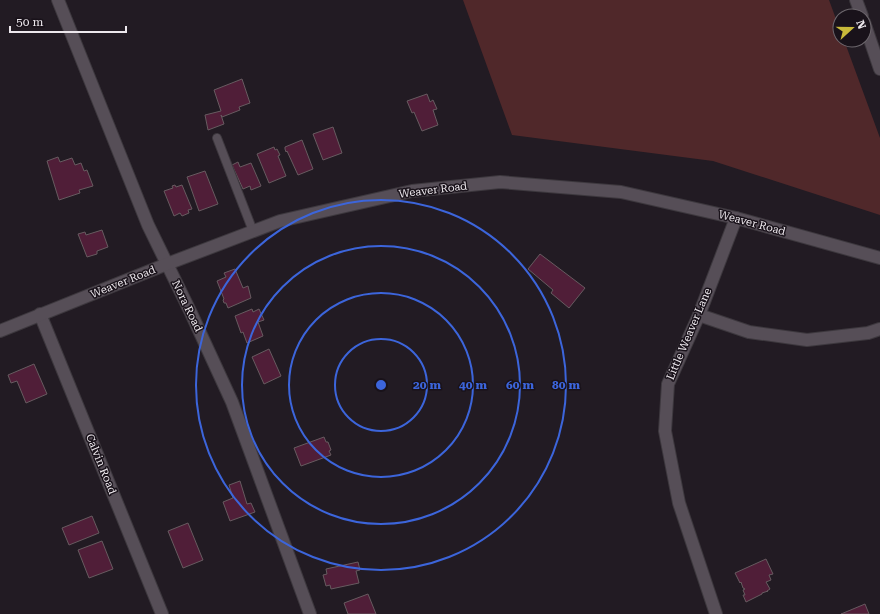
<svg xmlns="http://www.w3.org/2000/svg" width="880" height="614" viewBox="0 0 880 614" font-family="'Roboto Serif',serif">
<style>
.green{fill:#50282a}
.building{fill:#501e38;stroke:#675b60}
.lines{fill:none;stroke-linecap:round;stroke-linejoin:round}
.lane-casing{stroke:#3d383e;stroke-width:10}
.street-casing{stroke:#3d383e;stroke-width:14}
.secondary-casing{stroke:#3d383e;stroke-width:14}
.lane{stroke:#564e57;stroke-width:8}
.street{stroke:#564e57;stroke-width:12}
.secondary{stroke:#564e57;stroke-width:12}
.ring{fill:none;stroke:#3c65db;stroke-width:2}
.labels{text-anchor:middle;dominant-baseline:central;stroke-width:3;stroke-linejoin:round;paint-order:stroke}
.street-label{font-size:11px;fill:#ede8ed;stroke:#19121a}
.centre{fill:#3c65db;stroke:#19121a;stroke-width:2}
.ring-label{font-size:12px;text-anchor:middle;font-weight:bold;fill:#3c65db;stroke:#19121a;stroke-width:3;stroke-linejoin:round;paint-order:stroke}
</style>
<rect width="100%" height="100%" fill="#221b23"/>
<!-- green -->
<path class="green" d="M 463,0 L 829,0 L 840,30 L 840,40 L 844,40 L 880,138 L 880,215 L 713,161 L 512,135 Z"/>
<!-- building -->
<g class="building">
<path d="M 242,79 L 250,103 L 239,107 L 240,110 L 222,117 L 221,115 L 224,124 L 208,130 L 205,115 L 221,111 L 214,90 Z"/>
<path d="M 427,94 L 430,102 L 433,100 L 437,109 L 433,110 L 438,125 L 422,131 L 414,112 L 412,113 L 407,101 Z"/>
<path d="M 333,127 L 342,153 L 323,160 L 313,134 Z"/>
<path d="M 302,140 L 313,169 L 298,175 L 287,151 L 286,152 L 285,149 L 285,147 Z"/>
<path d="M 274,147 L 275,150 L 277,149 L 280,155 L 278,156 L 286,176 L 269,183 L 257,154 Z"/>
<path d="M 58,157 L 60,162 L 72,158 L 75,165 L 81,163 L 84,171 L 87,170 L 93,186 L 79,190 L 80,193 L 59,200 L 47,161 Z"/>
<path d="M 238,162 L 240,167 L 251,163 L 261,186 L 251,190 L 250,186 L 243,189 L 232,165 Z"/>
<path d="M 205,171 L 218,204 L 199,211 L 187,177 Z"/>
<path d="M 175,185 L 176,187 L 182,185 L 192,209 L 188,210 L 189,213 L 182,216 L 180,213 L 174,216 L 164,191 L 173,188 L 172,186 Z"/>
<path d="M 102,230 L 108,247 L 97,251 L 97,254 L 87,257 L 78,234 L 85,232 L 86,235 Z"/>
<path d="M 540,254 L 585,288 L 569,308 L 551,293 L 553,290 L 528,269 Z"/>
<path d="M 235,269 L 243,288 L 248,286 L 251,298 L 228,308 L 226,303 L 224,303 L 223,300 L 224,299 L 217,281 L 226,277 L 224,273 Z"/>
<path d="M 252,309 L 253,312 L 259,309 L 264,320 L 258,322 L 263,336 L 247,343 L 243,332 L 241,333 L 235,316 Z"/>
<path d="M 269,349 L 281,376 L 264,384 L 252,357 Z"/>
<path d="M 34,364 L 47,394 L 26,403 L 17,381 L 11,383 L 8,375 Z"/>
<path d="M 324,437 L 326,442 L 328,442 L 331,450 L 329,451 L 331,455 L 301,466 L 294,448 Z"/>
<path d="M 240,481 L 247,504 L 251,503 L 255,512 L 230,521 L 223,502 L 233,498 L 229,485 Z"/>
<path d="M 92,516 L 99,533 L 69,545 L 62,528 Z"/>
<path d="M 188,523 L 203,560 L 183,568 L 168,531 Z"/>
<path d="M 102,541 L 113,569 L 89,578 L 78,550 Z"/>
<path d="M 766,559 L 773,574 L 769,575 L 771,580 L 766,582 L 770,589 L 767,591 L 768,591 L 762,593 L 762,594 L 746,602 L 743,595 L 745,595 L 743,590 L 745,589 L 743,588 L 741,582 L 740,583 L 735,573 Z"/>
<path d="M 358,562 L 360,570 L 356,571 L 359,583 L 331,589 L 330,585 L 326,586 L 323,575 L 327,574 L 326,569 Z"/>
<path d="M 368,594 L 376,614 L 348,614 L 344,603 Z"/>
<path d="M 865,604 L 869,614 L 841,614 Z"/>
</g>
<g class="lines">
<defs>
<path id="lane" d="M 217,138 L 253,231"/>
<g id="street">
<path d="M 58,0 L 148,225 L 191,313 L 232,402 L 310,614"/>
<path d="M 856,0 L 862,16"/>
<path d="M 864,22 L 880,69"/>
<path d="M 40,314 L 162,614"/>
<path d="M 699,315 L 749,332 L 807,340 L 868,333 L 880,329"/>
<path d="M 716,614 L 679,503 L 665,431 L 668,384 L 699,315 L 736,218"/>
</g>
<path id="secondary" d="M 0,331 L 167,264 L 280,221 L 412,191 L 500,182 L 621,192 L 736,218 L 880,258"/>
</defs>
<!-- lane casing -->
<use href="#lane" class="lane-casing"/>
<!-- street casing -->
<use href="#street" class="street-casing"/>
<!-- secondary casing -->
<use href="#secondary" class="secondary-casing"/>
<!-- lane -->
<use href="#lane" class="lane"/>
<!-- street -->
<use href="#street" class="street"/>
<!-- secondary -->
<use href="#secondary" class="secondary"/>
</g>
<!-- distance rings -->
<g class="ring">
<circle cx="381" cy="385" r="46"/>
<circle cx="381" cy="385" r="92"/>
<circle cx="381" cy="385" r="139"/>
<circle cx="381" cy="385" r="185"/>
</g>
<g class="labels">
<!-- street labels -->
<g class="street-label">
<text transform="translate(433 190) rotate(-7)">Weaver Road</text>
<text transform="translate(752 223) rotate(15)">Weaver Road</text>
<text transform="translate(123 282) rotate(-22)">Weaver Road</text>
<text transform="translate(187 306) rotate(64)">Nora Road</text>
<text transform="translate(689 334) rotate(-67)">Little Weaver Lane</text>
<text transform="translate(101 464) rotate(68)">Calvin Road</text>
</g>
</g>
<circle cx="381" cy="385" r="6" class="centre"/>
<g class="ring-label">
<text x="427" y="389">20 m</text>
<text x="473" y="389">40 m</text>
<text x="520" y="389">60 m</text>
<text x="566" y="389">80 m</text>
</g>
<!-- north arrow -->
<g transform="translate(852 28) rotate(69)"><circle r="19" fill="#19121a" stroke="#6e686e"/>
<path d="M0-3L7 15L0 10L-7 15Z" fill="#c9ba3a"/>
<text y="-6" font-size="11" font-weight="bold" text-anchor="middle" fill="#ede8ed">N</text>
</g>
<!-- scale -->
<path d="M10 26v6h116v-6" fill="none" stroke="#ede8ed" stroke-width="2"/>
<text x="16" y="26" font-size="12" fill="#ede8ed" stroke="#19121a" stroke-width="3" paint-order="stroke">50 m</text>
</svg>
